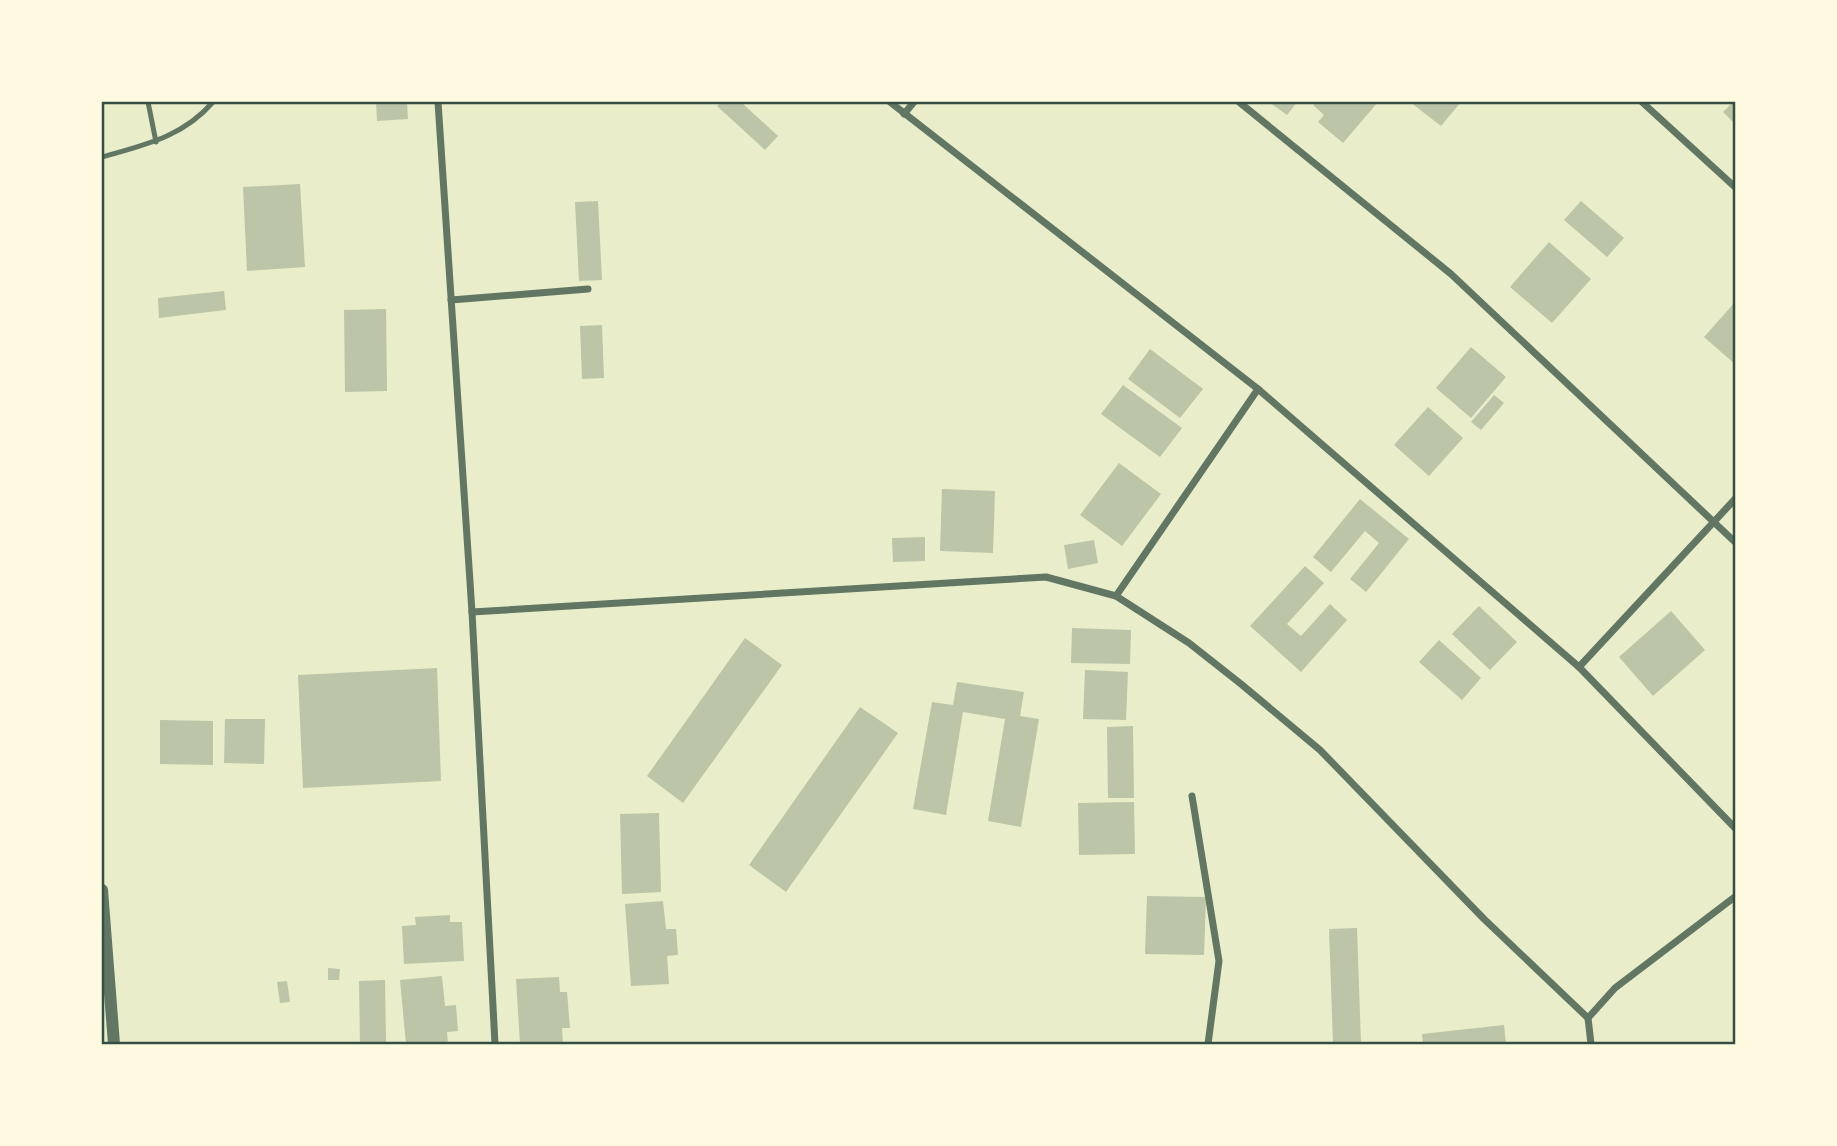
<svg xmlns="http://www.w3.org/2000/svg" width="1837" height="1146" viewBox="0 0 1837 1146" font-family="Spectral,serif">
<style>
.building{fill:#bcc5a7}
.lines{fill:none;stroke-linecap:round;stroke-linejoin:round}
.service{stroke:#617663;stroke-width:5}
.minor{stroke:#617663;stroke-width:7}
.tertiary{stroke:#617663;stroke-width:12}
.neatline{fill:none;stroke:#344e41;stroke-width:2.5}
</style>
<rect width="100%" height="100%" fill="#e9edc9"/>
<!-- building -->
<g class="building">
<path d="M 376,102 L 407,102 L 408,119 L 377,121 Z"/>
<path d="M 721,102 L 741,102 L 778,136 L 765,150 L 717,106 Z"/>
<path d="M 1269,102 L 1297,102 L 1287,115 Z"/>
<path d="M 1316,102 L 1378,102 L 1343,143 L 1318,122 L 1324,115 L 1313,105 Z"/>
<path d="M 1410,102 L 1461,102 L 1441,126 Z"/>
<path d="M 1733,102 L 1736,102 L 1736,125 L 1723,112 Z"/>
<path d="M 300,184 L 305,267 L 247,271 L 243,187 Z"/>
<path d="M 598,201 L 602,280 L 579,281 L 575,202 Z"/>
<path d="M 1581,201 L 1624,238 L 1607,257 L 1564,220 Z"/>
<path d="M 1549,242 L 1591,279 L 1552,323 L 1510,287 Z"/>
<path d="M 224,291 L 226,310 L 159,318 L 158,298 Z"/>
<path d="M 1736,301 L 1736,365 L 1704,337 Z"/>
<path d="M 386,309 L 387,391 L 345,392 L 344,310 Z"/>
<path d="M 602,325 L 604,378 L 582,379 L 580,326 Z"/>
<path d="M 1471,347 L 1506,377 L 1471,418 L 1436,388 Z"/>
<path d="M 1150,349 L 1203,389 L 1180,418 L 1128,379 Z"/>
<path d="M 1123,385 L 1182,428 L 1160,457 L 1101,414 Z"/>
<path d="M 1494,395 L 1504,403 L 1481,430 L 1471,422 Z"/>
<path d="M 1428,407 L 1463,438 L 1429,476 L 1394,445 Z"/>
<path d="M 1119,463 L 1161,494 L 1122,546 L 1080,515 Z"/>
<path d="M 942,489 L 995,491 L 993,553 L 940,551 Z"/>
<path d="M 1360,499 L 1409,539 L 1366,592 L 1350,579 L 1379,543 L 1365,531 L 1331,572 L 1313,557 Z"/>
<path d="M 925,537 L 925,561 L 893,562 L 892,538 Z"/>
<path d="M 1094,540 L 1098,563 L 1068,569 L 1064,545 Z"/>
<path d="M 1305,566 L 1324,583 L 1287,624 L 1301,636 L 1330,604 L 1347,620 L 1301,672 L 1250,626 Z"/>
<path d="M 1479,606 L 1517,642 L 1490,670 L 1452,634 Z"/>
<path d="M 1671,611 L 1705,650 L 1653,696 L 1619,657 Z"/>
<path d="M 1072,628 L 1131,630 L 1130,664 L 1071,663 Z"/>
<path d="M 745,638 L 782,665 L 683,803 L 647,776 Z"/>
<path d="M 1439,640 L 1481,678 L 1462,700 L 1419,662 Z"/>
<path d="M 437,668 L 441,781 L 303,788 L 298,675 Z"/>
<path d="M 1085,670 L 1128,672 L 1126,720 L 1083,719 Z"/>
<path d="M 957,682 L 1024,692 L 1020,716 L 1039,719 L 1021,827 L 988,821 L 1005,719 L 963,712 L 946,815 L 913,809 L 932,702 L 953,705 Z"/>
<path d="M 860,707 L 898,733 L 786,892 L 749,865 Z"/>
<path d="M 225,719 L 265,719 L 264,764 L 224,763 Z"/>
<path d="M 160,720 L 213,721 L 213,765 L 160,764 Z"/>
<path d="M 1133,726 L 1134,798 L 1108,798 L 1107,727 Z"/>
<path d="M 1134,802 L 1135,854 L 1079,855 L 1078,803 Z"/>
<path d="M 659,813 L 661,892 L 622,894 L 620,814 Z"/>
<path d="M 1147,896 L 1206,897 L 1204,955 L 1145,954 Z"/>
<path d="M 663,901 L 666,929 L 676,929 L 678,955 L 667,956 L 669,984 L 631,986 L 625,904 Z"/>
<path d="M 450,915 L 450,922 L 462,922 L 464,961 L 404,964 L 402,926 L 416,925 L 415,917 Z"/>
<path d="M 1357,928 L 1361,1044 L 1333,1044 L 1329,929 Z"/>
<path d="M 328,968 L 340,969 L 339,980 L 328,980 Z"/>
<path d="M 442,976 L 445,1006 L 456,1005 L 458,1031 L 447,1032 L 448,1044 L 406,1044 L 400,980 Z"/>
<path d="M 559,977 L 560,992 L 567,992 L 570,1028 L 562,1028 L 563,1044 L 520,1044 L 516,979 Z"/>
<path d="M 385,980 L 386,1044 L 360,1044 L 359,981 Z"/>
<path d="M 287,981 L 290,1002 L 280,1003 L 277,982 Z"/>
<path d="M 1504,1025 L 1506,1044 L 1423,1044 L 1422,1034 Z"/>
</g>
<g class="lines">
<!-- service -->
<g class="service">
<path d="M 148,102 L 156,142"/>
<path d="M 102,157 C 144,145 183,137 213,102"/>
</g>
<!-- minor -->
<g class="minor">
<path d="M 438,102 L 472,612 L 495,1044"/>
<path d="M 890,102 L 1258,389 L 1579,667 L 1736,829"/>
<path d="M 1239,102 L 1451,274 L 1736,543"/>
<path d="M 1642,102 L 1736,188"/>
<path d="M 904,114 L 914,102"/>
<path d="M 451,300 L 588,289"/>
<path d="M 1116,596 L 1258,389"/>
<path d="M 472,612 L 1046,577 L 1116,596 L 1189,643 L 1241,684 L 1320,750 L 1484,919 L 1588,1018"/>
<path d="M 1579,667 L 1736,498"/>
<path d="M 1192,796 L 1219,961 L 1208,1044"/>
<path d="M 1591,1044 L 1588,1018 L 1615,988 L 1736,896"/>
</g>
<!-- tertiary -->
<path class="tertiary" d="M 102,890 L 114,1044"/>
</g>
<!-- border -->
<rect width="1837" height="1146" fill="none" stroke="#fefae0" stroke-width="206"/>
<rect x="103" y="103" width="1631" height="940" class="neatline"/>
</svg>
